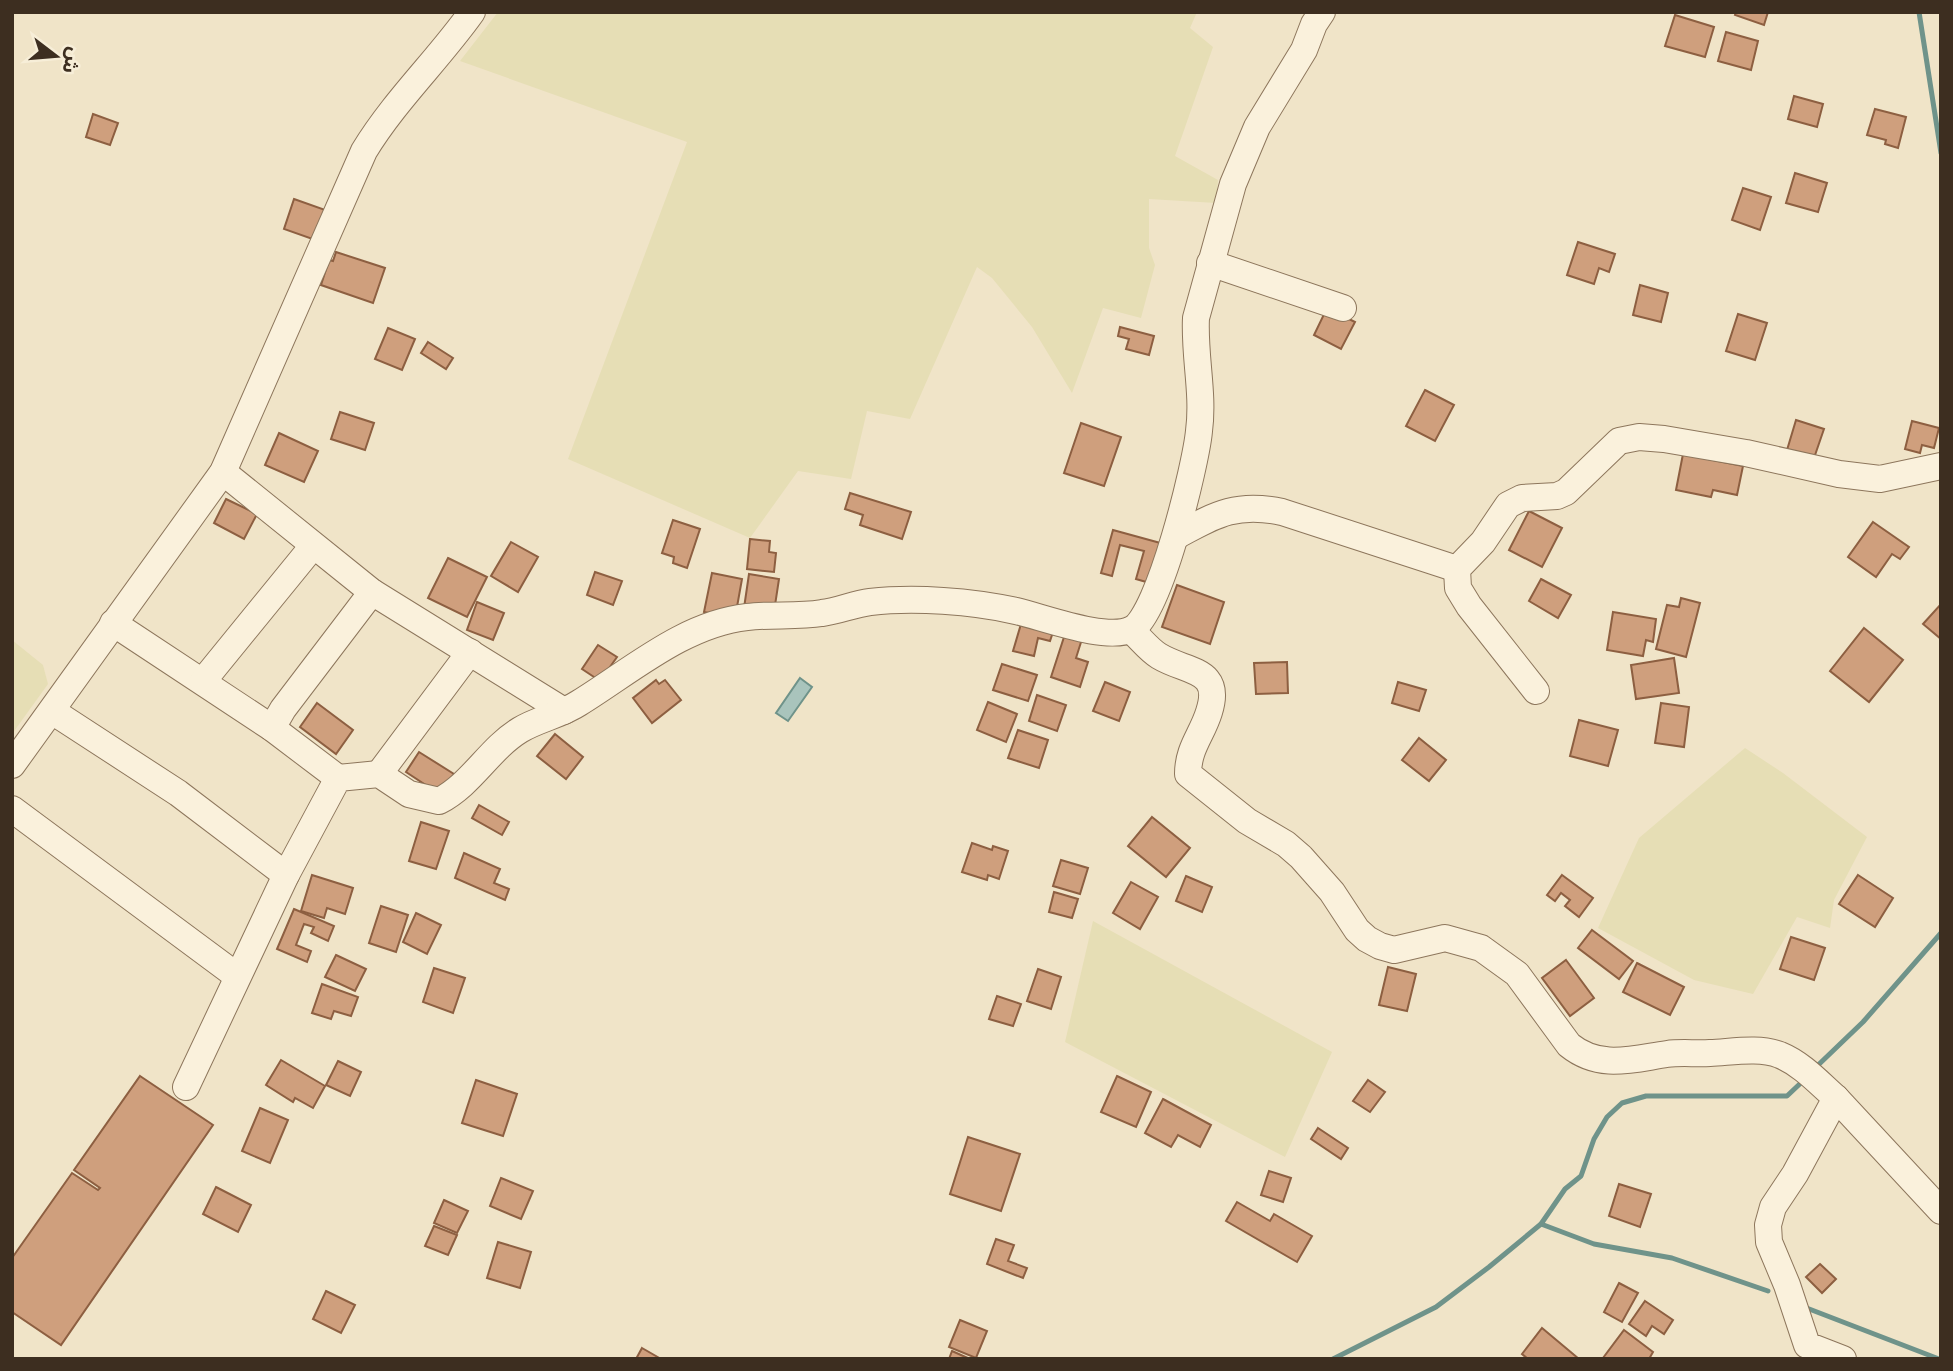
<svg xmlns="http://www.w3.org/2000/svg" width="1953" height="1371" viewBox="0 0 1953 1371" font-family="'Noto Serif','Noto Sans Arabic',serif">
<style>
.farmland{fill:#e6deb5}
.water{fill:#a9c4bc;stroke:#6f938a;stroke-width:2}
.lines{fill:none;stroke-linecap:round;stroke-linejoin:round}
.stream{stroke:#6f938a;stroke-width:5}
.building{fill:#cf9f7d;stroke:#8d5f41;stroke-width:2}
.minor-casing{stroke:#8d765c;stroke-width:28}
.minor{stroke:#faf1dc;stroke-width:26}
</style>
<rect width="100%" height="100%" fill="#f0e4c8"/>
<!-- farmland -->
<g class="farmland">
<path d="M 498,12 L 1197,12 L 1190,28 L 1213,47 L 1175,156 L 1218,180 L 1216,203 L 1149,199 L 1149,248 L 1155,265 L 1141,318 L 1103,308 L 1072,393 L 1032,327 L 992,278 L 977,267 L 910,419 L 867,411 L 851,479 L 798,471 L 750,538 L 568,459 L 687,142 L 460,61 Z"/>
<path d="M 12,640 L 43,665 L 48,684 L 12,734 Z"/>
<path d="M 1745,748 L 1783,773 L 1867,837 L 1834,900 L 1830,928 L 1797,917 L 1753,994 L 1694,980 L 1598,928 L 1639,838 Z"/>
<path d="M 1093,921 L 1332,1052 L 1285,1157 L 1065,1042 Z"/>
</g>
<!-- water -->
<path class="water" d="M 800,678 L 812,687 L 788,721 L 776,713 Z"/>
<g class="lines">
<!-- stream -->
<g class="stream">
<path d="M 1919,12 L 1941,153"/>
<path d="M 1814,1069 L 1863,1022 L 1941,933"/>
<path d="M 1541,1224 L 1594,1244 L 1672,1258 L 1768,1291"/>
<path d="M 1804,1307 L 1939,1359"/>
<path d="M 1333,1359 L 1436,1307 L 1489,1267 L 1541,1224 L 1565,1189 L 1581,1176 L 1594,1139 L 1607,1117 L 1622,1103 L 1646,1096 L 1787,1096 L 1805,1079"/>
</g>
</g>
<!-- building -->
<g class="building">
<path d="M 1736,12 L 1768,12 L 1764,25 L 1735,15 Z"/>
<path d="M 1675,15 L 1714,27 L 1705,57 L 1665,46 Z"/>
<path d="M 1726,32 L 1758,41 L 1751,70 L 1718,61 Z"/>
<path d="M 1794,96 L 1823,104 L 1817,127 L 1788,119 Z"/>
<path d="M 1875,109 L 1906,117 L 1898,148 L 1885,144 L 1886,140 L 1867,135 Z"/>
<path d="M 93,114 L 118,123 L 110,145 L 86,137 Z"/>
<path d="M 1795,173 L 1827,183 L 1818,212 L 1786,203 Z"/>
<path d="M 1743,188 L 1771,197 L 1760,230 L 1732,220 Z"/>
<path d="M 294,199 L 331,212 L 321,242 L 284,229 Z"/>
<path d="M 1578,242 L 1615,254 L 1609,272 L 1599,268 L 1594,284 L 1567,275 Z"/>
<path d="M 336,252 L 385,268 L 373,303 L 321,285 L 329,260 L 333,261 Z"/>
<path d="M 1640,285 L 1668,293 L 1661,322 L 1633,315 Z"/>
<path d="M 1327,308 L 1355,322 L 1341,349 L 1314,335 Z"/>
<path d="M 1738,314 L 1767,323 L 1755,360 L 1726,351 Z"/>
<path d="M 1120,327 L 1154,336 L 1149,355 L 1126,349 L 1129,339 L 1118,336 Z"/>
<path d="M 388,328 L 415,339 L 402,370 L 375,359 Z"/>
<path d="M 428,342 L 453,358 L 446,369 L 421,353 Z"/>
<path d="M 1425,390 L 1454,405 L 1435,441 L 1406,426 Z"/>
<path d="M 340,412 L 374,423 L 365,450 L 331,439 Z"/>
<path d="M 1796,420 L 1824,429 L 1814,458 L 1787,450 Z"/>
<path d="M 1912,421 L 1939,428 L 1934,448 L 1922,445 L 1920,453 L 1905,449 Z"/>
<path d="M 1081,423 L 1121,437 L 1104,486 L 1064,473 Z"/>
<path d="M 279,433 L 318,451 L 304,482 L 265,465 Z"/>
<path d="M 1683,454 L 1743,466 L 1737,495 L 1713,490 L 1711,497 L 1676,490 Z"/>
<path d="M 850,493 L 911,512 L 902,539 L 860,525 L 863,515 L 845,509 Z"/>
<path d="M 226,499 L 257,514 L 244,539 L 214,523 Z"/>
<path d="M 1529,511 L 1562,528 L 1542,567 L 1509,550 Z"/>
<path d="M 673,520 L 700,529 L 687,568 L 673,563 L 674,557 L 662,553 Z"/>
<path d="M 1873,522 L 1909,547 L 1900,559 L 1892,554 L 1876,577 L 1848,557 Z"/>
<path d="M 1113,530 L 1164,544 L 1153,584 L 1136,579 L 1144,551 L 1120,545 L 1112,576 L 1101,573 Z"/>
<path d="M 750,539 L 770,541 L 769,552 L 776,553 L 774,572 L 747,569 Z"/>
<path d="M 511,542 L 538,557 L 518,592 L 491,576 Z"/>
<path d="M 448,558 L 487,577 L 467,617 L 428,598 Z"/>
<path d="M 595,572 L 622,581 L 613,605 L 587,595 Z"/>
<path d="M 712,573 L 742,579 L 735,618 L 704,612 Z"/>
<path d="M 749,574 L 779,579 L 774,612 L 744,608 Z"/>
<path d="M 1541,579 L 1571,595 L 1558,618 L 1529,601 Z"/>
<path d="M 1177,585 L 1224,602 L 1210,644 L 1162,627 Z"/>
<path d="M 1681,598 L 1700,603 L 1686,657 L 1656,649 L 1667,605 L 1679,607 Z"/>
<path d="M 477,602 L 504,613 L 493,640 L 467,630 Z"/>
<path d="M 1941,604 L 1941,639 L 1923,624 Z"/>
<path d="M 1613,612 L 1656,619 L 1653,642 L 1646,640 L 1643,656 L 1607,650 Z"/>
<path d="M 1021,624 L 1053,632 L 1050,641 L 1038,638 L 1034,656 L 1013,651 Z"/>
<path d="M 1864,628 L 1903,660 L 1869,702 L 1830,671 Z"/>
<path d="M 1065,634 L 1082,639 L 1076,658 L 1088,662 L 1080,687 L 1051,677 Z"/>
<path d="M 598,645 L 617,657 L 600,681 L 582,669 Z"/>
<path d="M 1674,658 L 1679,693 L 1636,699 L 1631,665 Z"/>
<path d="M 1287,662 L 1288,693 L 1256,694 L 1254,663 Z"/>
<path d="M 1002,664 L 1037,675 L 1028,701 L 993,690 Z"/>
<path d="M 656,680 L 659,684 L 665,680 L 681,700 L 652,723 L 633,698 Z"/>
<path d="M 1105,682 L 1130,692 L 1119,721 L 1093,711 Z"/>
<path d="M 1398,682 L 1426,690 L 1419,711 L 1392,703 Z"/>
<path d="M 1037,695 L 1066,705 L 1057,731 L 1029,721 Z"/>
<path d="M 988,702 L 1017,714 L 1006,742 L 977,730 Z"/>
<path d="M 317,703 L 353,730 L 336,754 L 300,727 Z"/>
<path d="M 1661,703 L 1689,707 L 1684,747 L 1655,743 Z"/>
<path d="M 1579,720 L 1618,730 L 1608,766 L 1570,756 Z"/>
<path d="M 1018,730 L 1048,740 L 1039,768 L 1008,758 Z"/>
<path d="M 555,734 L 583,757 L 566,779 L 537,756 Z"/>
<path d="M 1419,738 L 1446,760 L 1429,781 L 1402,760 Z"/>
<path d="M 419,752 L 454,774 L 441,795 L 406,772 Z"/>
<path d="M 479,805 L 509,822 L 502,835 L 472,818 Z"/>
<path d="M 1152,817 L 1190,848 L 1166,877 L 1128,846 Z"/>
<path d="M 421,822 L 449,831 L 436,869 L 409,861 Z"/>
<path d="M 972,843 L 992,850 L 993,846 L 1008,851 L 999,879 L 988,875 L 987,880 L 962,872 Z"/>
<path d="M 464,853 L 500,869 L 494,883 L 509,889 L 505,900 L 455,878 Z"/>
<path d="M 1061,860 L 1088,868 L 1080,894 L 1053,886 Z"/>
<path d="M 312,875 L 353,888 L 345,914 L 327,908 L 324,918 L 301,911 Z"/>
<path d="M 1562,875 L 1593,898 L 1579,917 L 1565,906 L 1570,900 L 1561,893 L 1555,901 L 1547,895 Z"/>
<path d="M 1858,875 L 1893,898 L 1875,927 L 1839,904 Z"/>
<path d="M 1186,876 L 1212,887 L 1202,912 L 1176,901 Z"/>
<path d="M 1131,882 L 1158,897 L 1140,929 L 1113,913 Z"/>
<path d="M 1054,892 L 1078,899 L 1072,918 L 1049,912 Z"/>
<path d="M 381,906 L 408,915 L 396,952 L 369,943 Z"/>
<path d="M 294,909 L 334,926 L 328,941 L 311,933 L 314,927 L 304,924 L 296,945 L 311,951 L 307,962 L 277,949 Z"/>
<path d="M 416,913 L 441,925 L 427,954 L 403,942 Z"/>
<path d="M 1592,930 L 1633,961 L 1619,979 L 1578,948 Z"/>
<path d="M 1791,937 L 1825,948 L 1814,980 L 1780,969 Z"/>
<path d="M 336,955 L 366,969 L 355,991 L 325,977 Z"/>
<path d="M 1566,960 L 1594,998 L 1570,1016 L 1542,978 Z"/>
<path d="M 1637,963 L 1684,987 L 1670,1015 L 1623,992 Z"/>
<path d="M 1388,967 L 1416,974 L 1407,1011 L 1379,1005 Z"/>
<path d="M 434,968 L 465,978 L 453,1013 L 423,1002 Z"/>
<path d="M 1038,969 L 1061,977 L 1051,1009 L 1027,1001 Z"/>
<path d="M 322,984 L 358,997 L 351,1016 L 334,1011 L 331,1019 L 312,1013 Z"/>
<path d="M 997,996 L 1021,1004 L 1013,1026 L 989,1019 Z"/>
<path d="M 281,1060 L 325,1086 L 313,1108 L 295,1098 L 293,1102 L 266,1085 Z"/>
<path d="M 338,1061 L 361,1072 L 350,1096 L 326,1085 Z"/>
<path d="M 140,1076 L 213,1125 L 61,1345 L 12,1312 L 12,1258 L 72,1173 L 98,1190 L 100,1188 L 74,1170 Z"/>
<path d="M 1117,1076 L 1151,1092 L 1136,1127 L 1101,1112 Z"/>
<path d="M 476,1080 L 517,1094 L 503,1136 L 462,1123 Z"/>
<path d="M 1368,1080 L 1385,1092 L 1370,1112 L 1353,1101 Z"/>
<path d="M 1163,1099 L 1211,1125 L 1200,1147 L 1178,1135 L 1171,1147 L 1145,1133 Z"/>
<path d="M 260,1108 L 288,1120 L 270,1163 L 242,1151 Z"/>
<path d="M 1318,1128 L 1348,1148 L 1341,1159 L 1311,1139 Z"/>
<path d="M 968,1137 L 1020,1154 L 1001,1211 L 950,1194 Z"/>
<path d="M 1269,1171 L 1291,1178 L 1283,1202 L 1261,1195 Z"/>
<path d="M 501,1178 L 533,1191 L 521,1219 L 490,1206 Z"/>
<path d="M 1619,1184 L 1651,1194 L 1640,1227 L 1609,1216 Z"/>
<path d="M 216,1187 L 251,1205 L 238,1232 L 203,1214 Z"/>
<path d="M 444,1200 L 468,1211 L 457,1233 L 434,1223 Z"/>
<path d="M 1237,1202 L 1270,1221 L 1274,1214 L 1312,1236 L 1297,1262 L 1226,1221 Z"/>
<path d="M 434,1226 L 457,1235 L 448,1255 L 425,1246 Z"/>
<path d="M 996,1239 L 1014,1245 L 1008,1261 L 1027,1268 L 1023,1278 L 987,1264 Z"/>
<path d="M 498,1242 L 531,1252 L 520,1288 L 487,1278 Z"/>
<path d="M 1820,1264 L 1836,1279 L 1822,1293 L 1806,1277 Z"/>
<path d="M 1619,1283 L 1638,1293 L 1622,1322 L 1604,1312 Z"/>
<path d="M 326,1291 L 355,1305 L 341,1333 L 313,1319 Z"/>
<path d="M 1645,1301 L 1673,1320 L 1664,1334 L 1652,1326 L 1646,1336 L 1629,1324 Z"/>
<path d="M 960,1320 L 987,1331 L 976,1358 L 949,1347 Z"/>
<path d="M 1542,1328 L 1579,1359 L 1528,1359 L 1522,1354 Z"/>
<path d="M 1624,1330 L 1653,1352 L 1649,1359 L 1603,1358 Z"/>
<path d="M 642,1348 L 661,1359 L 636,1359 Z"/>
<path d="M 952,1351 L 970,1359 L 949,1359 Z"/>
</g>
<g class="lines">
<defs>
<g id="minor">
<path d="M 1210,263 L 1343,308"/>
<path d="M 223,472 L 372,592 L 564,711"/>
<path d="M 1176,536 C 1215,515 1236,502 1282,512 L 1457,569"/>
<path d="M 113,623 L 272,728 L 338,778"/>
<path d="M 1131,630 C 1140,638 1149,650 1159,656 C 1187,673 1223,668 1209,712 C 1202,735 1188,748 1188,774 L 1247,821 L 1286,844 L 1301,857 L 1332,892 L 1357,930 L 1367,939 L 1380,946 L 1394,950 L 1445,938 L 1481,948 L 1517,974 L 1569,1045 C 1600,1070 1632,1059 1667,1054 C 1681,1052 1696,1054 1710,1053 C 1733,1052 1759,1047 1780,1055 C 1802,1064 1819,1083 1836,1098 L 1795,1174 L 1773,1207 L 1768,1225 L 1769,1242 L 1787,1285 L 1807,1345 L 1843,1359"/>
<path d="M 203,681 L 313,546"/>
<path d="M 1536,691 L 1469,606 L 1458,588 L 1457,569 L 1483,542 L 1508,505 L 1522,498 L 1557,496 L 1566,492 L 1619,441 L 1639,437 L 1664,439 L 1746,453 L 1839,474 L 1880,479 L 1941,466"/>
<path d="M 52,711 L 178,793 L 286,875"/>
<path d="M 272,728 L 283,709 L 372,592"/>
<path d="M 12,765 L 223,472 L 364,151 C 395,100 438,60 472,12"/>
<path d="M 379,774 L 470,652"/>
<path d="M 12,809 L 237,976"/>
<path d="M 186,1087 L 286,875 L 338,778 L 379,774 L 409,794 L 439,801 C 472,784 489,749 520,730 C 538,719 561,715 579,703 C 631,671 684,624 747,617 C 772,614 797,617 822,613 C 838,611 854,604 870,602 C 914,597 972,601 1016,611 C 1043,617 1107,642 1132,629 C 1159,616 1196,464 1199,431 C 1204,393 1194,356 1196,318 L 1233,184 L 1257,127 L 1304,50 L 1314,24 L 1322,12"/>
<path d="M 1836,1098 L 1941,1211"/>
</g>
</defs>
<!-- minor casing -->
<use href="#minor" class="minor-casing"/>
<!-- minor -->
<use href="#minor" class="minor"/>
</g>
<!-- border -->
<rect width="1953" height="1371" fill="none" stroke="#3d2e20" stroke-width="28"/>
<!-- north arrow -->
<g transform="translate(56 56) rotate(106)" stroke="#f7eed8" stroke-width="5" paint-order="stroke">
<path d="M0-5L12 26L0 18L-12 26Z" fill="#3d2e20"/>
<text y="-10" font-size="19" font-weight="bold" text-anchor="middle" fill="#3d2e20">ش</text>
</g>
</svg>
